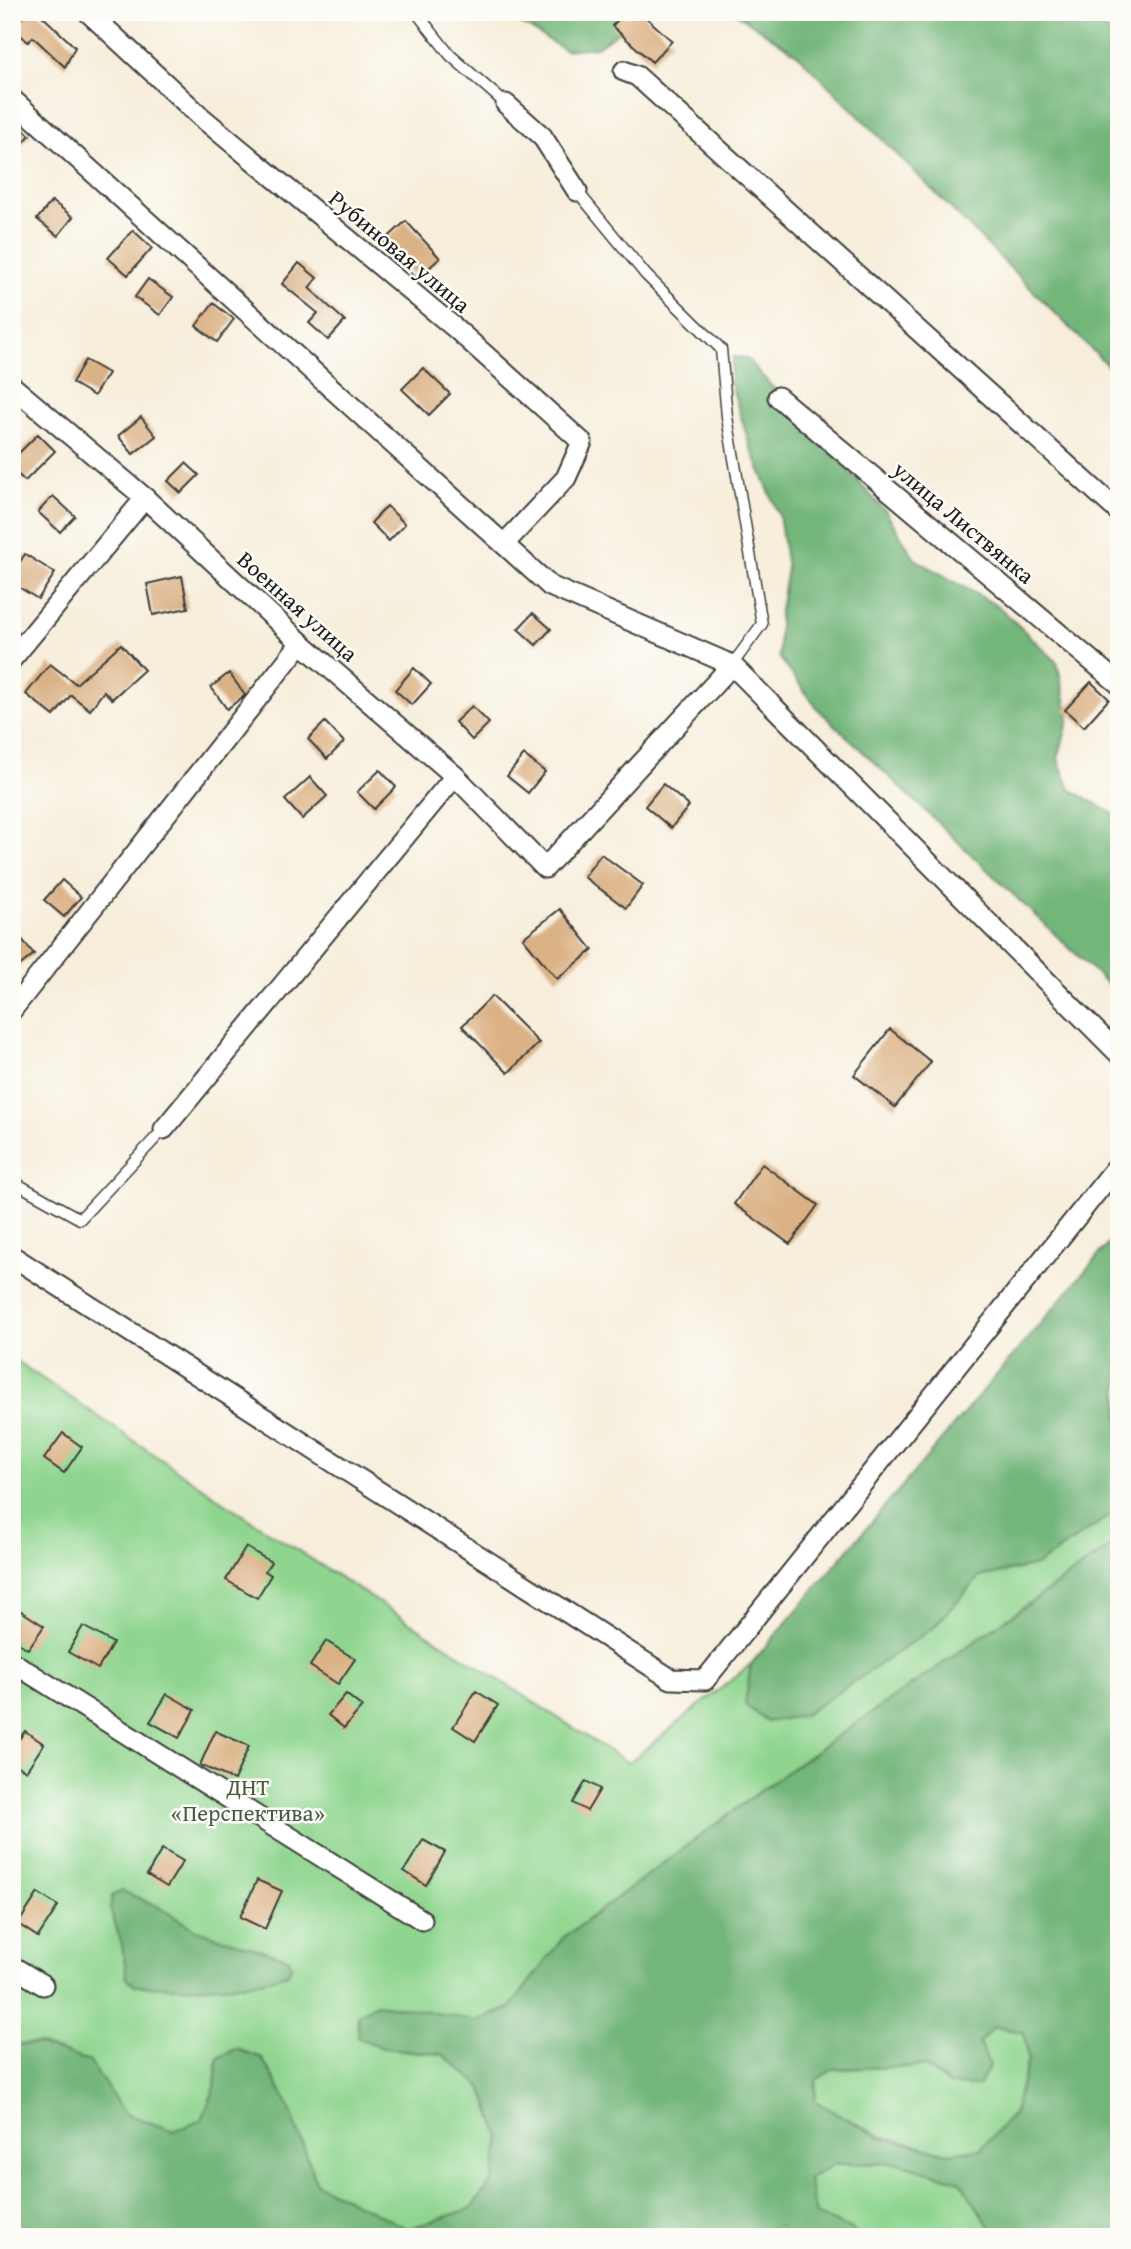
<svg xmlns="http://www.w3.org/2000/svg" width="1131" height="2249" viewBox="0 0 1131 2249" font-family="'Gentium Book Plus',serif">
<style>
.green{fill:#8fd58f;stroke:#567856;stroke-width:2}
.forest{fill:#73b67a;stroke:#48694b;stroke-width:2;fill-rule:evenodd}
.building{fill:#dbb286}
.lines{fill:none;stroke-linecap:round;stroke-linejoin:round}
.lane-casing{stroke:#3d3c39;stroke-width:13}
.street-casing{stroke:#3d3c39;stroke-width:23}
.lane{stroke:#fff;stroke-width:10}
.street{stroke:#fff;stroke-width:19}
.labels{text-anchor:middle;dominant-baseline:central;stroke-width:5;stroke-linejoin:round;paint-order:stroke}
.street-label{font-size:23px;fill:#1c1c1c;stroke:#fdfcf7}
.park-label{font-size:23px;fill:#445d44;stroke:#fdfcf7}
</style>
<rect width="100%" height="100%" fill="#fdfcf7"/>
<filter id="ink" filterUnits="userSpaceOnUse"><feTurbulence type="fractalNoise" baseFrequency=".0143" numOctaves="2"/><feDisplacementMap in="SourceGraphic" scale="14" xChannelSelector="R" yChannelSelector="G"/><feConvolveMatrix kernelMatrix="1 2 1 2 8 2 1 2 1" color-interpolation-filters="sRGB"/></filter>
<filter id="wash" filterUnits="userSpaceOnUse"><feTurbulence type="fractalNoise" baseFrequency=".00686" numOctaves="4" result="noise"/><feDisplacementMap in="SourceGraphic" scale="28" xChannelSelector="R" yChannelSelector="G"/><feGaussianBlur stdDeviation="1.57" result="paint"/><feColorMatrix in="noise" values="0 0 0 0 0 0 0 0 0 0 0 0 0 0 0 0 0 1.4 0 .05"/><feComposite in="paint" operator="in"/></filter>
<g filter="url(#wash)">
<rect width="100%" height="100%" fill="#f7eedc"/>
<!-- green -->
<g class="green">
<path d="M 12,1358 L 249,1519 L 628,1763 L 751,1664 L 746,1705 L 932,1629 L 979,1577 L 1037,1565 L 1119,1509 L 1119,1541 L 778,1778 L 563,1938 L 509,2009 L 476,2021 L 440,2014 L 370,2042 L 383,2048 L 442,2054 L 482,2087 L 500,2137 L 493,2180 L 470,2209 L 408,2229 L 317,2184 L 288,2104 L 261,2057 L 236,2049 L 218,2058 L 215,2087 L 202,2121 L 174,2131 L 125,2114 L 89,2061 L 37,2044 L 12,2045 Z"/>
<path d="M 993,2027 L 1024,2032 L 1028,2060 L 1014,2113 L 981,2149 L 948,2153 L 880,2136 L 815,2102 L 816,2080 L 834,2069 L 924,2066 L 950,2085 L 979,2043 Z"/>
<path d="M 899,2163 L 960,2181 L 990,2227 L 1007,2237 L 858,2237 L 853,2230 L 816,2215 L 807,2179 L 834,2164 Z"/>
</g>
<!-- forest -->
<g class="forest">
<path d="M 502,12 L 635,12 L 629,24 L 597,47 L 565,50 Z"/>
<path d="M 734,12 L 1085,12 L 1119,40 L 1119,377 L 797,54 Z"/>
<path d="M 733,357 L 746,358 L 886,512 L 915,559 L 999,607 L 1057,662 L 1069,718 L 1058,759 L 1070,789 L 1119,817 L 1119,995 L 817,708 L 779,657 L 779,616 L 787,568 L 779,515 L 750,446 L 730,381 Z"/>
<path d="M 1119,1231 L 1119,1509 L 1037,1565 L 979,1577 L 932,1629 L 804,1715 L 768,1722 L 745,1705 L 751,1664 Z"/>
<path d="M 1119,1541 L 1119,2237 L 1007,2237 L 990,2227 L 960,2181 L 899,2163 L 834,2164 L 808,2179 L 816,2215 L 853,2230 L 858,2237 L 785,2237 L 779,2227 L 767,2231 L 766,2237 L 12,2237 L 12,2045 L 37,2044 L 89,2061 L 125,2114 L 174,2131 L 202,2120 L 215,2087 L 218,2058 L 236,2049 L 262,2058 L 288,2104 L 317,2184 L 408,2229 L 470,2209 L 493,2180 L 500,2137 L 482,2087 L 442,2054 L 383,2048 L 357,2037 L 358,2015 L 376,2004 L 422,2010 L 476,2021 L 509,2009 L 563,1938 L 778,1778 ZM 993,2027 L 1024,2032 L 1028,2060 L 1014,2113 L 981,2149 L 948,2153 L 880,2137 L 815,2101 L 816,2080 L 834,2069 L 924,2066 L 950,2085 L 978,2086 L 990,2066 L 979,2043 Z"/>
<path d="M 122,1891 L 157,1906 L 196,1930 L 288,1958 L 292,1965 L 288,1974 C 235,1990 190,1988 135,1986 L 127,1978 L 122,1945 L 110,1909 L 112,1896 Z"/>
</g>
<g id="blocks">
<!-- building -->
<g class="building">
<path d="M 27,12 L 38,12 L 75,47 L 65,67 L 33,37 L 28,42 L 13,28 Z"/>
<path d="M 625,12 L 640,12 L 672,41 L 652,62 L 612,26 Z"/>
<path d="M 12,120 L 30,135 L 12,156 Z"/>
<path d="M 52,201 L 73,217 L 58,236 L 37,219 Z"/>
<path d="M 406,221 L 440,258 L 417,279 L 383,242 Z"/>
<path d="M 133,230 L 152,248 L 128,275 L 108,258 Z"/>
<path d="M 299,263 L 317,278 L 309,288 L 345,321 L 328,340 L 309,323 L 318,313 L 282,284 Z"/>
<path d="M 148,279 L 173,297 L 160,315 L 135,297 Z"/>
<path d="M 213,303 L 234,319 L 217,342 L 196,326 Z"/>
<path d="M 85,360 L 108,373 L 94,396 L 72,383 Z"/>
<path d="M 423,368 L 450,394 L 429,415 L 402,389 Z"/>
<path d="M 141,417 L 156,436 L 133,454 L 118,436 Z"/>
<path d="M 38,434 L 55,451 L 25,481 L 12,469 L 12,460 Z"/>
<path d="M 186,463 L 199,475 L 181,493 L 168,481 Z"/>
<path d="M 53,496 L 75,516 L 60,532 L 38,512 Z"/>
<path d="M 387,506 L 405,524 L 389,541 L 371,523 Z"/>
<path d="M 25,554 L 55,573 L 38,599 L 12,583 L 12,574 Z"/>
<path d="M 182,576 L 188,608 L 153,615 L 147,584 Z"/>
<path d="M 533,613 L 551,629 L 536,645 L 518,629 Z"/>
<path d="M 121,644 L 144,670 L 112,699 L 104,691 L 90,710 L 71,695 L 54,716 L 26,694 L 50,664 L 76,684 Z"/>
<path d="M 414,668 L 431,684 L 412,705 L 395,690 Z"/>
<path d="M 229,673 L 245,695 L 227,709 L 211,687 Z"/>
<path d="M 1091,682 L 1109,699 L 1084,727 L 1065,710 Z"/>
<path d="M 472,706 L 489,723 L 472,740 L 455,722 Z"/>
<path d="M 325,722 L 344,742 L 327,759 L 308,739 Z"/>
<path d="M 524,755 L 545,772 L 528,793 L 507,776 Z"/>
<path d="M 380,770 L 396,787 L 374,809 L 357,792 Z"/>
<path d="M 310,777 L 327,796 L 302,819 L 285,800 Z"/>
<path d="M 663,784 L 689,806 L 671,828 L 645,806 Z"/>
<path d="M 601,854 L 643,885 L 626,908 L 584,877 Z"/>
<path d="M 62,880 L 81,897 L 64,917 L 44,900 Z"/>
<path d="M 560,909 L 593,950 L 557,979 L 523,938 Z"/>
<path d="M 20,937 L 34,954 L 12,972 L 12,943 Z"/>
<path d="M 492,996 L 539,1043 L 508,1073 L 462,1026 Z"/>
<path d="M 890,1029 L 931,1062 L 895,1107 L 854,1075 Z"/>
<path d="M 762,1164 L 818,1205 L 790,1244 L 734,1204 Z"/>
<path d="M 63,1433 L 82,1447 L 64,1473 L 44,1459 Z"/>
<path d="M 246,1547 L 271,1562 L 265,1571 L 271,1575 L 257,1598 L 226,1580 Z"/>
<path d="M 21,1611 L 44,1626 L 28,1649 L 12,1639 L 12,1625 Z"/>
<path d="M 83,1626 L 113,1643 L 98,1669 L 68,1652 Z"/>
<path d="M 326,1641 L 355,1659 L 338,1684 L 310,1666 Z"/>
<path d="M 476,1691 L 498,1705 L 475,1741 L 453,1727 Z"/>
<path d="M 167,1694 L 195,1710 L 179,1738 L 150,1722 Z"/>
<path d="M 346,1694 L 362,1707 L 344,1728 L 328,1715 Z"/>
<path d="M 25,1731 L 44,1744 L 26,1771 L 12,1762 L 12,1749 Z"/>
<path d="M 215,1731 L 249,1746 L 234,1780 L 200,1765 Z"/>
<path d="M 586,1781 L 600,1789 L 587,1811 L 573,1803 Z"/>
<path d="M 423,1840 L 445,1852 L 426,1885 L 404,1871 Z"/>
<path d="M 162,1849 L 183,1861 L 167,1887 L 147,1875 Z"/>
<path d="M 257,1880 L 282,1891 L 265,1929 L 240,1917 Z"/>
<path d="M 38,1893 L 58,1906 L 38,1937 L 18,1924 Z"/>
</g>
</g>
</g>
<g filter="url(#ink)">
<use href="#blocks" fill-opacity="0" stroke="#3d3c39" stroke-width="2"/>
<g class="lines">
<defs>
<g id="lane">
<path d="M 416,12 L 450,55 L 506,104"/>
<path d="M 577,191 L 646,275 L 721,349 L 727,417 L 762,624 L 732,665"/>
<path d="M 12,1181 L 80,1219 L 164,1129"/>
</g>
<g id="street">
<path d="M 88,12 L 200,116 L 455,328 L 582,442 L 566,478 L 504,544"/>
<path d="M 624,71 L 637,76 L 1119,512"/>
<path d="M 12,99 L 550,586 L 732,665 L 1119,1054"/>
<path d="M 506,104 L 542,136 L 577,191"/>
<path d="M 12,386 L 145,498 L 301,643 L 455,776 L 545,868 L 732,665"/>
<path d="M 778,397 L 1119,684"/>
<path d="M 12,659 L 145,498"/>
<path d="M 12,1010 L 301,643"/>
<path d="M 164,1129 L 455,776"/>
<path d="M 12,1256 L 671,1679 L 705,1680 L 1119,1164"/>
<path d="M 12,1662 L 422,1920"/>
<path d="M 12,1966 L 43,1985"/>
</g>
</defs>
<!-- lane casing -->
<use href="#lane" class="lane-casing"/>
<!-- street casing -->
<use href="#street" class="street-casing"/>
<!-- lane -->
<use href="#lane" class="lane"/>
<!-- street -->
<use href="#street" class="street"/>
</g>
</g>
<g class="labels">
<!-- street labels -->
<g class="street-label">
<text transform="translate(400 251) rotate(40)">Рубиновая улица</text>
<text transform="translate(964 522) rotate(40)">улица Листвянка</text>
<text transform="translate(298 606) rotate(42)">Военная улица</text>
</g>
<!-- park labels -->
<g class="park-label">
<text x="248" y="1786">ДНТ<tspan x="248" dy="26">«Перспектива»</tspan></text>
</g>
</g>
<!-- margin -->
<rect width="1131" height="2249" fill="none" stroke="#fdfcf7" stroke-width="42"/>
</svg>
